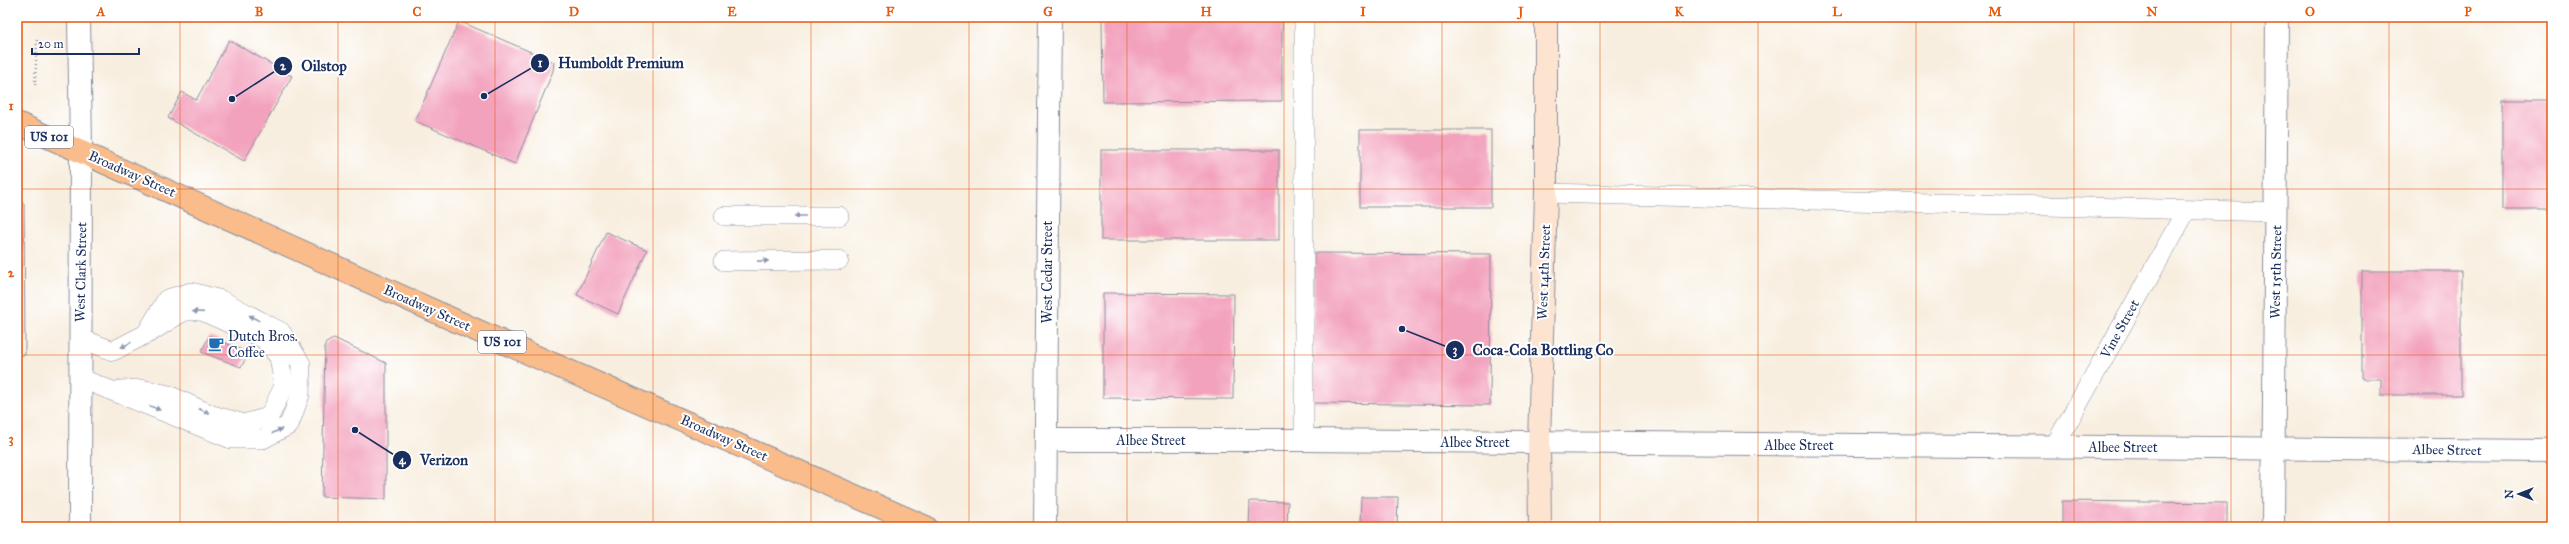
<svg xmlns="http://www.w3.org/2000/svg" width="2569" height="544" viewBox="0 0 2569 544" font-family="'IM FELL Great Primer',serif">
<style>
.building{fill:#f3a2be}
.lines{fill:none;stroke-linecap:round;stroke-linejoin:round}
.lane-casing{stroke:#8a8e9e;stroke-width:20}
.street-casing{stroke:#8a8e9e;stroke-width:24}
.secondary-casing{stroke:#8a8e9e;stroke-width:24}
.highway-casing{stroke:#8a8e9e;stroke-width:24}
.path{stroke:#8a8e9e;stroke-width:2.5;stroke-dasharray:1 3;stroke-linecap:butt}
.lane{stroke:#fff;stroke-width:19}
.street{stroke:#fff;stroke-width:22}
.secondary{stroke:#fde4d0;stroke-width:22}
.highway{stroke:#f9bc8a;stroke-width:22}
.oneway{fill:#8d97ae}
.grid{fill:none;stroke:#e8590c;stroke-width:1;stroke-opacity:0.55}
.labels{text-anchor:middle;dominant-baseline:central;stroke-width:4;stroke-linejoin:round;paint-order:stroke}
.shield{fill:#fff;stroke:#5f6d8e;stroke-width:1}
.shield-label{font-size:13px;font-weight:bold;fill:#1b2f5e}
.street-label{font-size:14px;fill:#1b2f5e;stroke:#fff}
.poi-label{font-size:14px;fill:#1b2f5e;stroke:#fff;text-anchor:start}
.leader{fill:none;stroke:#1b2f5e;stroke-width:1.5}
.callout-dot{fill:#1b2f5e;stroke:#fff;stroke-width:1.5}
.mark-label{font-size:12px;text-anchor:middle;font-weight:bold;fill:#fff}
.callout-label{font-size:15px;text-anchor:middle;font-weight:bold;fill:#1b2f5e;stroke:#fff;stroke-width:4;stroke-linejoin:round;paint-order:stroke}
.neatline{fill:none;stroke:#e8590c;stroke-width:1.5}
.grid-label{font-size:13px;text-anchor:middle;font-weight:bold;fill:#e8590c}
</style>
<rect width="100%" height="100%" fill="#fff"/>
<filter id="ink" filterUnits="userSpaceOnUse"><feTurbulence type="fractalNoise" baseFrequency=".025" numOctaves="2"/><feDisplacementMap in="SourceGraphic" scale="8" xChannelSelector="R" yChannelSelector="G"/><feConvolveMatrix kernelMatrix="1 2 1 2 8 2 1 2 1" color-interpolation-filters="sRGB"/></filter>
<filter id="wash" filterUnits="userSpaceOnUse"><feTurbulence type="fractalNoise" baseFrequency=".012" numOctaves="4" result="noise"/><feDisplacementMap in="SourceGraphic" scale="16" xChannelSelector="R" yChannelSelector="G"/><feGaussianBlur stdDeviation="0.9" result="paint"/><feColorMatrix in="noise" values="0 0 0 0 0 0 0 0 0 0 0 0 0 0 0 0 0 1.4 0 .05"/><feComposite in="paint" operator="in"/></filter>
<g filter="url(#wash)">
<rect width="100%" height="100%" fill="#f8eedf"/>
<g id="blocks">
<!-- building -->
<g class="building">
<path d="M 1102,17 L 1282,17 L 1282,101 L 1103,102 Z"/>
<path d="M 459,21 L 554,62 L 553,71 L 515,164 L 415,121 Z"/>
<path d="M 229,40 L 292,76 L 244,161 L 168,118 L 182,92 L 196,100 Z"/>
<rect x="2502" y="100" width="50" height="109"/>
<rect x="1360" y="130" width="131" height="77"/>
<rect x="1101" y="150" width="178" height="90"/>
<path d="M 17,200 L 24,203 L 25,355 L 17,355 Z"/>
<path d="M 606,232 L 647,250 L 618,314 L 577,295 Z"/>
<path d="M 1314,253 L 1491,254 L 1490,405 L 1313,403 Z"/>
<path d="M 2362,271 L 2461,271 L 2461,395 L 2381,395 L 2381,379 L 2362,379 Z"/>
<path d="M 1103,293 L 1234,294 L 1233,399 L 1103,398 Z"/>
<path d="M 209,336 L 249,353 L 241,367 L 201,352 Z"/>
<path d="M 334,338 L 386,363 L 386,499 L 322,497 L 325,344 Z"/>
<path d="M 1361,497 L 1398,497 L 1397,527 L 1360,527 Z"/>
<path d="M 1250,501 L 1288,502 L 1287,527 L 1249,527 Z"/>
<path d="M 2062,501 L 2227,503 L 2227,527 L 2062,527 Z"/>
</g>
</g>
</g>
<g filter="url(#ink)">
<use href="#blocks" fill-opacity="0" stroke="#8a8e9e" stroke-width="1"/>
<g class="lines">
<defs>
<g id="lane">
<path d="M 1304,17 L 1304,440"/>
<path d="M 1546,193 L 2276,212"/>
<path d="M 724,216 L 839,216"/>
<path d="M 724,261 L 839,260"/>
<path d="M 80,338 L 113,351 L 146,334 L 167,299 L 191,292 L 221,300 L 281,332 L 301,364 L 300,395 L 289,425 L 263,439 L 231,439 L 80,378"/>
<path d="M 120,390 L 141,389 L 169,395 L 212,415 L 244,424 L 269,417 L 284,386 L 279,357 L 263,338 L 202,311 L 184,311 L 149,333"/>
<path d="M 2054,447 L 2186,211"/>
</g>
<g id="street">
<path d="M 79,17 L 81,151 L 80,527"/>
<path d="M 1046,440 L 1304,440 L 2552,451"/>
<path d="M 1045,527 L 1050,17"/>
<path d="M 2273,527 L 2277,17"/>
</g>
<path id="secondary" d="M 1540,527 L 1539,443 L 1546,193 L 1546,17"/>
<path id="highway" d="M 17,123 L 507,344 L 926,527"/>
</defs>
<!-- lane casing -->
<use href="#lane" class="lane-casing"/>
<!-- street casing -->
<use href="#street" class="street-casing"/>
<!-- secondary casing -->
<use href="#secondary" class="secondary-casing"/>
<!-- highway casing -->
<use href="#highway" class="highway-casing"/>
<!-- path -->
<path class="path" d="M 35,85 L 37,39"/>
<!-- lane -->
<use href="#lane" class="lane"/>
<!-- street -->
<use href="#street" class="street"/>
<!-- secondary -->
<use href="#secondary" class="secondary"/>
<!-- highway -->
<use href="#highway" class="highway"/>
</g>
<!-- one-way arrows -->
<defs><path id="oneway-solid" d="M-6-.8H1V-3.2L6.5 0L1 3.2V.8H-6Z"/></defs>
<g class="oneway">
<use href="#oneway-solid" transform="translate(800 216) rotate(180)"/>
<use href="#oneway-solid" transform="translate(763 261) rotate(-1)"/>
<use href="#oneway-solid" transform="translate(198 312) rotate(-176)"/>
<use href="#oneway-solid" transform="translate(254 318) rotate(-151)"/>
<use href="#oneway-solid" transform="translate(126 345) rotate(153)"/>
<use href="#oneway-solid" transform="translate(155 408) rotate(22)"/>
<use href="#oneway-solid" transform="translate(204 411) rotate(25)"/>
<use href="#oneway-solid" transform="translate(277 431) rotate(-28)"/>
</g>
</g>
<!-- grid -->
<path class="grid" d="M 180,17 L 180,527M 338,17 L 338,527M 495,17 L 495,527M 653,17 L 653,527M 811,17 L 811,527M 969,17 L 969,527M 1127,17 L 1127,527M 1284,17 L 1284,527M 1442,17 L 1442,527M 1600,17 L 1600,527M 1758,17 L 1758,527M 1916,17 L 1916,527M 2074,17 L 2074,527M 2231,17 L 2231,527M 2389,17 L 2389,527M 17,189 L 2552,189M 17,355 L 2552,355"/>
<!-- icons -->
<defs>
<symbol id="cafe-bare" viewBox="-9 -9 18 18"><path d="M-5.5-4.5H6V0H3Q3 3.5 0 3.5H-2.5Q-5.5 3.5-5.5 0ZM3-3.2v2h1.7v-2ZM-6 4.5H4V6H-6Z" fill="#1f6fb2" stroke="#fff" stroke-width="2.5" paint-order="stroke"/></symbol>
</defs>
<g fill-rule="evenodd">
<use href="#cafe-bare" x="205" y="333" width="22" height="22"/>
</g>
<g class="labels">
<!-- shield labels -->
<g class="shield">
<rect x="25" y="126" width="48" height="22" rx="3"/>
<rect x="478" y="331" width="48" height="22" rx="3"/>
</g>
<g class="shield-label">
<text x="49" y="137">US 101</text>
<text x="502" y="342">US 101</text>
</g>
<!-- street labels -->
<g class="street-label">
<text transform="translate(132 174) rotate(24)">Broadway Street</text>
<text transform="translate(81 272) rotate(-89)">West Clark Street</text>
<text transform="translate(1047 272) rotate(-90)">West Cedar Street</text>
<text transform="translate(1544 272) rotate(-88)">West 14th Street</text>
<text transform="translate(2276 272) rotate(-89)">West 15th Street</text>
<text transform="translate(427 308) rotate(24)">Broadway Street</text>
<text transform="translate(2120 329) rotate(-61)">Vine Street</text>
<text transform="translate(724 438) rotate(24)">Broadway Street</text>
<text x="1151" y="440">Albee Street</text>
<text x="1475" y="442">Albee Street</text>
<text x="1799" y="445">Albee Street</text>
<text x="2123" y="447">Albee Street</text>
<text transform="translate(2447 450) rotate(1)">Albee Street</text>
</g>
<!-- poi labels -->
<g class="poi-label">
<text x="228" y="336">Dutch Bros.<tspan x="228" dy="16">Coffee</tspan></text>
</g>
</g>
<!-- callouts -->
<path class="leader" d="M484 96L540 63M232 99L283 66M1402 329L1455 350M355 430L402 460"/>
<g class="callout-dot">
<circle cx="484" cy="96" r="4"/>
<circle cx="232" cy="99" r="4"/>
<circle cx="1402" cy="329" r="4"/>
<circle cx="355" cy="430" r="4"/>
<circle cx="540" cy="63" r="10"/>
<circle cx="283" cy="66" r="10"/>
<circle cx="1455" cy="350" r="10"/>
<circle cx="402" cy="460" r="10"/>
</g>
<g class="mark-label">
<text x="540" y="67">1</text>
<text x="283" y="70">2</text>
<text x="1455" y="354">3</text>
<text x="402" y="464">4</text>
</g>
<g class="callout-label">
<text x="621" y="68">Humboldt Premium</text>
<text x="324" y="71">Oilstop</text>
<text x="1543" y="355">Coca-Cola Bottling Co</text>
<text x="444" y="465">Verizon</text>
</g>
<!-- margin -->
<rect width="2569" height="544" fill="none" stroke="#fff" stroke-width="44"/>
<!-- north arrow -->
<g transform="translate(2519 494) rotate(270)" stroke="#ffffff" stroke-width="3" paint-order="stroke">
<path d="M0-3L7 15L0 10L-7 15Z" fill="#1b2f5e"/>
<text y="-6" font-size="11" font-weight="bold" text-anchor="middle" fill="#1b2f5e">N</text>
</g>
<!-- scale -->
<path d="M32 48v6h107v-6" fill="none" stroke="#1b2f5e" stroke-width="2"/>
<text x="38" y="48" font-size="12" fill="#1b2f5e" stroke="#ffffff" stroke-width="3" paint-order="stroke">20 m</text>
<rect x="22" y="22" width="2525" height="500" class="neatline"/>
<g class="grid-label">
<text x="101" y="16">A</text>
<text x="259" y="16">B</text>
<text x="417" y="16">C</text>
<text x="574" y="16">D</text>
<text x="732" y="16">E</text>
<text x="890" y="16">F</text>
<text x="1048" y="16">G</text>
<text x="1206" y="16">H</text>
<text x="1363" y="16">I</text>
<text x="1521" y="16">J</text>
<text x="1679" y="16">K</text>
<text x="1837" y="16">L</text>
<text x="1995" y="16">M</text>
<text x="2152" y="16">N</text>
<text x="2310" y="16">O</text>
<text x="2468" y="16">P</text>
<text x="11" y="110">1</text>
<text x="11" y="277">2</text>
<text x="11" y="443">3</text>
</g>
</svg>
